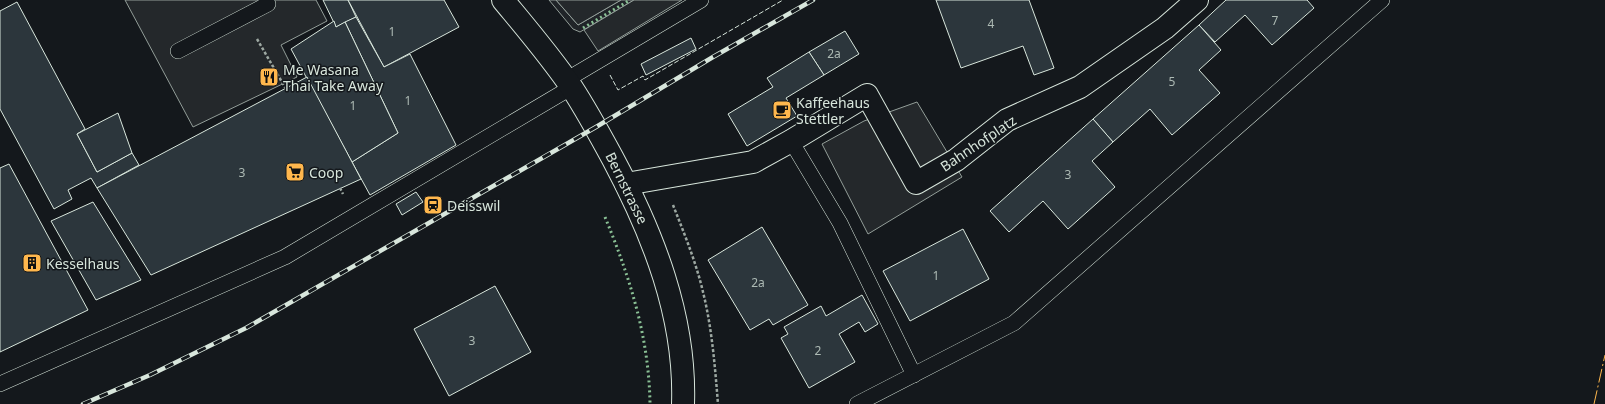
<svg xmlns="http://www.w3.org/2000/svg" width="1605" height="404" viewBox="0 0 1605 404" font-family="'Noto Sans',sans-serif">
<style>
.green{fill:#202428;stroke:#939e99}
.parking{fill:#24282b;stroke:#939e99}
.building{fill:#2c363c;stroke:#d8e6dc}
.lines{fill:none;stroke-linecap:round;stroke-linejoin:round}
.service-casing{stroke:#d8e6dc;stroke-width:16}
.minor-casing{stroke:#d8e6dc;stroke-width:24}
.secondary-casing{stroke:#d8e6dc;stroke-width:24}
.path{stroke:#9da8a2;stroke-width:2.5;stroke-dasharray:3 2;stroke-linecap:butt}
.service{stroke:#14181c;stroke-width:15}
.minor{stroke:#14181c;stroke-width:22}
.secondary{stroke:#14181c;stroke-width:22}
.rail-casing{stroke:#d8e6dc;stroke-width:4.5}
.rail{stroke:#14181c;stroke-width:3;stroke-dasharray:9;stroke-linecap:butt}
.hedge{stroke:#8ac095;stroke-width:3;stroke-dasharray:2 3;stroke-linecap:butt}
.fence{stroke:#d8e6dc;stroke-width:1;stroke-dasharray:5 2;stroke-linecap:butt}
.power{stroke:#ffb74d;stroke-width:1;stroke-dasharray:14 3 2 3;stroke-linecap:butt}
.labels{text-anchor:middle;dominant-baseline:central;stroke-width:3;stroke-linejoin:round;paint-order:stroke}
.number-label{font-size:12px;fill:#adbab4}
.poi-label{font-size:14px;fill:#d8e6dc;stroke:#14181c;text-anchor:start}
.street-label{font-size:14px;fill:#d8e6dc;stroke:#14181c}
</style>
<rect width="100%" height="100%" fill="#14181c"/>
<!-- green -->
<path class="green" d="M 549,0 L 556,0 L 578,25 L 621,0 L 634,0 L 580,32 L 573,29 Z"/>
<!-- parking -->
<g class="parking">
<path d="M 125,0 L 316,0 L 327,21 L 281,45 L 297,77 L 193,127 Z"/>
<path d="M 556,0 L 621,0 L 578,25 Z"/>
<path d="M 634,0 L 682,0 L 598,51 L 584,30 Z"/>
<path d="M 917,102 L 962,177 L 868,234 L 822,144 L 864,121 Z"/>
</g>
<!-- building -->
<g class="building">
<path d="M 323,0 L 348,0 L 356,17 L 336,27 Z"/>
<path d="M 348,0 L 444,0 L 459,27 L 384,67 Z"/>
<path d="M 936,0 L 1029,0 L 1054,68 L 1034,75 L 1023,46 L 961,68 Z"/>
<path d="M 1226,0 L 1307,0 L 1314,8 L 1272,45 L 1245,15 L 1215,42 L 1199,25 Z"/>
<path d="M 17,2 L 85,129 L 77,134 L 97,172 L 132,153 L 139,165 L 97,188 L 91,178 L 68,190 L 72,199 L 54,209 L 0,109 L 0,11 Z"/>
<path d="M 356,17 L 384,67 L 410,54 L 456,145 L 370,195 L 352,162 L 398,133 L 345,22 Z"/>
<path d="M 334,21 L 336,27 L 345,22 L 398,133 L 352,162 L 291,49 Z"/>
<path d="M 1199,25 L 1221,50 L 1199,70 L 1220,93 L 1172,135 L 1150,109 L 1113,142 L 1093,119 Z"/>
<path d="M 845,31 L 859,54 L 824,75 L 809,52 Z"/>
<path d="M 691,38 L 696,49 L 646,75 L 641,64 Z"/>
<path d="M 809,52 L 824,75 L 786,98 L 797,116 L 747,146 L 728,114 L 773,87 L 767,78 Z"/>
<path d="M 307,77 L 361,179 L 151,275 L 97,188 Z"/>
<path d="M 118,113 L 132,153 L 97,172 L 77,134 Z"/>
<path d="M 1093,119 L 1113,142 L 1092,161 L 1115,187 L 1068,229 L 1043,201 L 1009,232 L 990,211 Z"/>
<path d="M 9,164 L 88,310 L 0,352 L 0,168 Z"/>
<path d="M 416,192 L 423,202 L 402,215 L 396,204 Z"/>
<path d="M 93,202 L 141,280 L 96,300 L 51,221 Z"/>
<path d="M 762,227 L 808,305 L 773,325 L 769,319 L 750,330 L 708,260 Z"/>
<path d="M 963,229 L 989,279 L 910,321 L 883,271 Z"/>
<path d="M 495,286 L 531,352 L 449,396 L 414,329 Z"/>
<path d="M 862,295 L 878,324 L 865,332 L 859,322 L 839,334 L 855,362 L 809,388 L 781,338 L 788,334 L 784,327 L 821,306 L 826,316 Z"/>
</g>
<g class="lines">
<defs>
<g id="service">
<path d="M 178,51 L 268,4 L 266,0"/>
<path d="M 566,80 L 701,0"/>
<path d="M 791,141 L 840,223 L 914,375"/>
<path d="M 0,384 L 285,257 L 572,87"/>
<path d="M 857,404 L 1014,323 L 1382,0"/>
</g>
<path id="minor" d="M 626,184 L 753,162 L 791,141 L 867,95 L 916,183 L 956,160 L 1007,120 L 1080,87 L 1165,28 L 1197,0"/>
<path id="secondary" d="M 503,0 C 527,29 551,57 572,88 C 587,111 600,135 613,159 C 653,234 686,317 683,404"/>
</defs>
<!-- service casing -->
<use href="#service" class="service-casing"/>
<!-- minor casing -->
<use href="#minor" class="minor-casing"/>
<!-- secondary casing -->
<use href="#secondary" class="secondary-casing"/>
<!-- path -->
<g class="path">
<path d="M 257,39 L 286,89"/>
<path d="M 340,188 L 343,194"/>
<path d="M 673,205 C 684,233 696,262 703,292 C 712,328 715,367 718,404"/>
</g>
<!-- service -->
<use href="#service" class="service"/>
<!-- minor -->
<use href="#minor" class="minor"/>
<!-- secondary -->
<use href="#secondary" class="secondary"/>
<defs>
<path id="rail" d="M 83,404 L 150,375 L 246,328 L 596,127 L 713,57 L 813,0"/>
</defs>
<!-- rail casing -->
<use href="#rail" class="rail-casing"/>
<!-- rail -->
<use href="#rail" class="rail"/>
<!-- hedge -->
<g class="hedge">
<path d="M 583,28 L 630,0"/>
<path d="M 605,217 C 630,278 649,337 650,404"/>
</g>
<!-- fence -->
<path class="fence" d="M 610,75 L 618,90 L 643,76 L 645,80 L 783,0"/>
<!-- power -->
<path class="power" d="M 1594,404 L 1605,355"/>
</g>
<!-- icons -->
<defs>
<symbol id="restaurant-square" viewBox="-11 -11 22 22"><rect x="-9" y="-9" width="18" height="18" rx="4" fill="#ffb74d" stroke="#14181c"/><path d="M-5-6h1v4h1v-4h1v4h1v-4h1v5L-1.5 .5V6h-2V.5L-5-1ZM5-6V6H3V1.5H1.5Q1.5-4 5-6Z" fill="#111"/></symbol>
<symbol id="cafe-square" viewBox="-11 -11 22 22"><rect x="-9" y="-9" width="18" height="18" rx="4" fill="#ffb74d" stroke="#14181c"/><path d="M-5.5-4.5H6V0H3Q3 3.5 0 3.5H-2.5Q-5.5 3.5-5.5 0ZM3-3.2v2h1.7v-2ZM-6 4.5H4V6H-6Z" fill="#111"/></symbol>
<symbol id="supermarket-square" viewBox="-11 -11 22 22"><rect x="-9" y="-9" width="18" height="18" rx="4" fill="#ffb74d" stroke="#14181c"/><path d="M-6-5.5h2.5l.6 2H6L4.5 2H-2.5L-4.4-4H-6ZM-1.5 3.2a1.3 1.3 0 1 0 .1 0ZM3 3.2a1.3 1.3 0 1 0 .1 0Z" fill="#111"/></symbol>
<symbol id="station-square" viewBox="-11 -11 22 22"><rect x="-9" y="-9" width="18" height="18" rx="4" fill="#ffb74d" stroke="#14181c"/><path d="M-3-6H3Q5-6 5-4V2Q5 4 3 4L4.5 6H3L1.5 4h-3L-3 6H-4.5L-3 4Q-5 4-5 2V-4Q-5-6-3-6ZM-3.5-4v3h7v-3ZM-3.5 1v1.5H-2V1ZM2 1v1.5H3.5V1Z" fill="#111"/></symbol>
<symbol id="building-square" viewBox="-11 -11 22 22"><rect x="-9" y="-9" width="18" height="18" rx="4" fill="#ffb74d" stroke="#14181c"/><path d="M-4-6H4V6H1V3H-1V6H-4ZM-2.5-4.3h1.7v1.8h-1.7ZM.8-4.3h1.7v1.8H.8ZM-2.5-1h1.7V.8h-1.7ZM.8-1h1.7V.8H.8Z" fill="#111"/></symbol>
</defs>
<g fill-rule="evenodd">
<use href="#restaurant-square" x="258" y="66" width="22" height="22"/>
<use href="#cafe-square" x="771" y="99" width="22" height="22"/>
<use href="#supermarket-square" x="284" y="161" width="22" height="22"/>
<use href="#station-square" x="422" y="194" width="22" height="22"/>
<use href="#building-square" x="21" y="252" width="22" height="22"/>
</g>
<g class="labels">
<!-- number labels -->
<g class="number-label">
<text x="1275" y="20">7</text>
<text x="991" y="23">4</text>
<text x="392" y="31">1</text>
<text x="834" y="53">2a</text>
<text x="1172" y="81">5</text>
<text x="408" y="100">1</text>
<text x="353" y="105">1</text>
<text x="242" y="172">3</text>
<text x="1068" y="174">3</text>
<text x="936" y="275">1</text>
<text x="758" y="282">2a</text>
<text x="472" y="340">3</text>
<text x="818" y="350">2</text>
</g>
<!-- poi labels -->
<g class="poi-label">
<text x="283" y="69">Me Wasana<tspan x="283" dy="16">Thai Take Away</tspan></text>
<text x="796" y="102">Kaffeehaus<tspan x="796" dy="16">Stettler</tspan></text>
<text x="309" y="172">Coop</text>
<text x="447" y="205">Deisswil</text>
<text x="46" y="263">Kesselhaus</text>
</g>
<!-- street labels -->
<g class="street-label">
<text transform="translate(978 143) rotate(-34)">Bahnhofplatz</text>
<text transform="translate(627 188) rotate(64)">Bernstrasse</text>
</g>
</g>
</svg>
